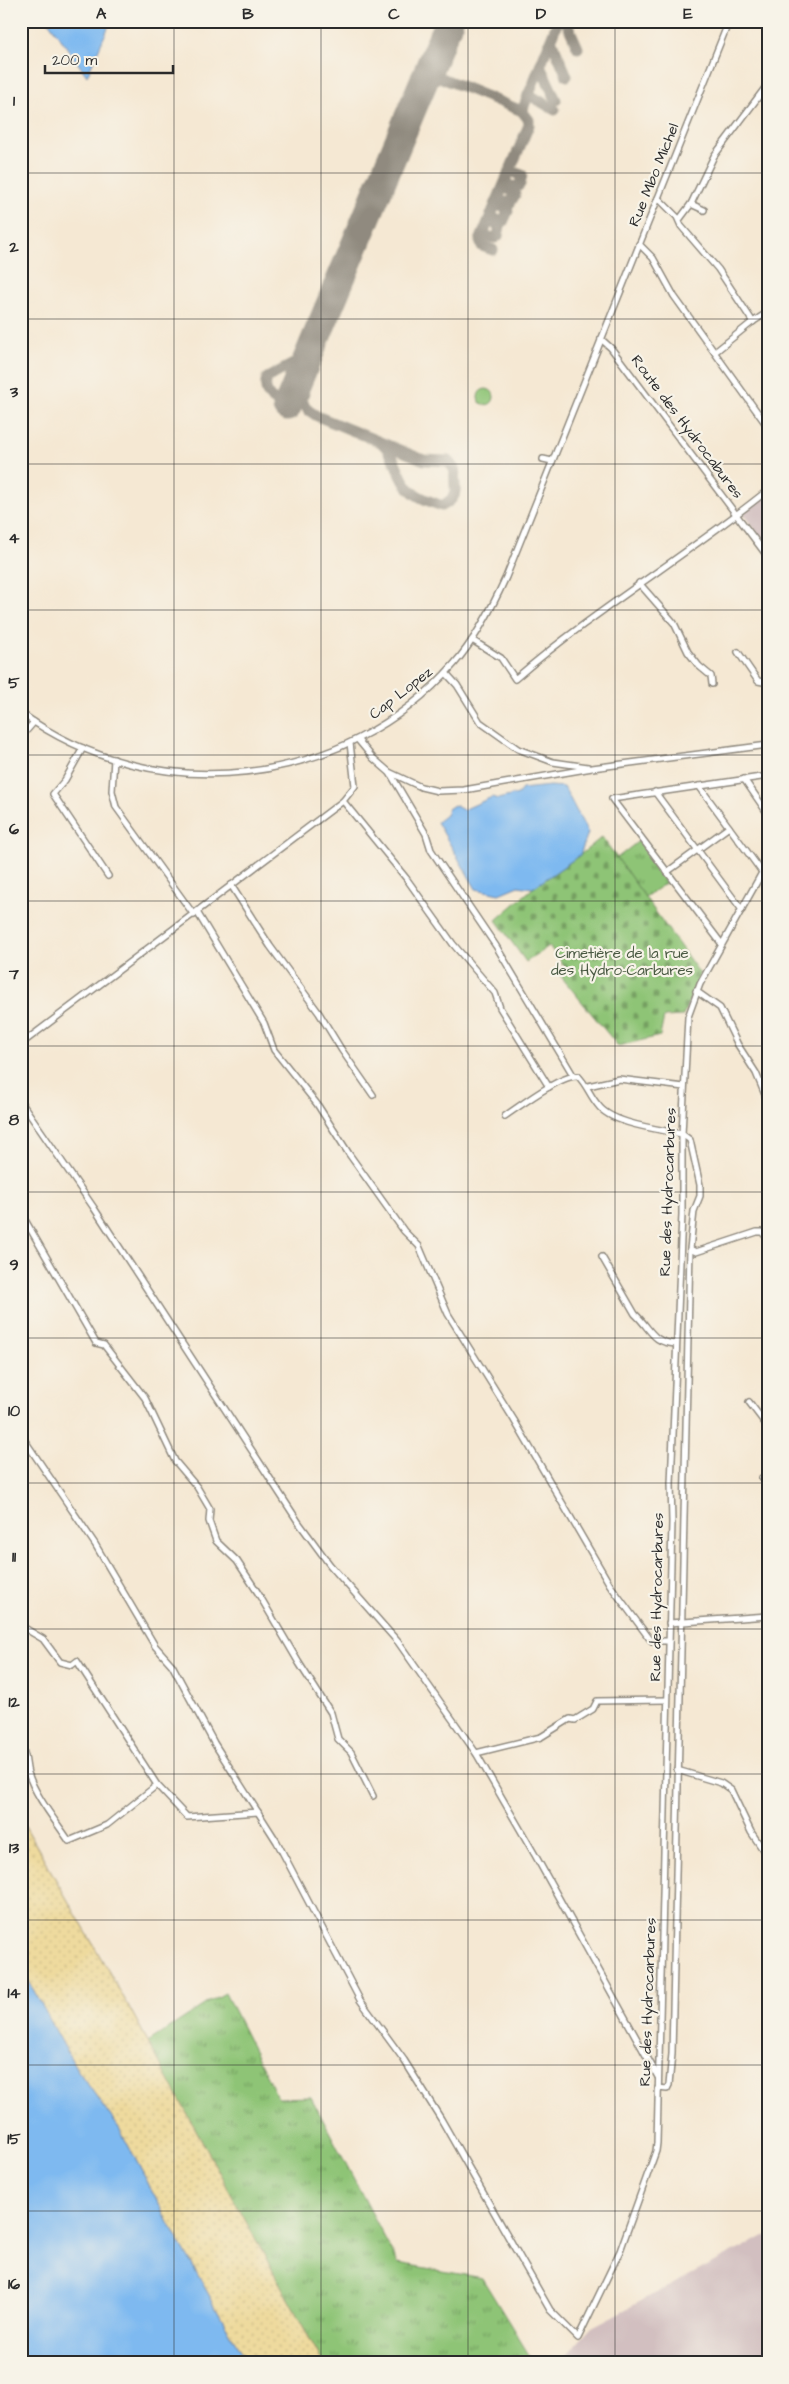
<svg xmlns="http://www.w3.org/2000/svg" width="789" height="2384" viewBox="0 0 789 2384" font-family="'Architects Daughter',sans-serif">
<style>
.industrial{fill:#d2bfc0}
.grass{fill:url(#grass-tufts);stroke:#5c7850}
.sand{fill:url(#sand-dots);stroke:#8c8264}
.cemetery{fill:url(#cemetery-stones);stroke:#5c7850}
.water{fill:#7eb9f0;stroke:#54728e}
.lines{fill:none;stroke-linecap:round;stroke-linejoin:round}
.taxiway{stroke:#908a7f;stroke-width:11}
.runway{stroke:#908a7f;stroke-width:29}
.minor-casing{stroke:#908a7f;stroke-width:8}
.minor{stroke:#fff;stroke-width:5}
.grid{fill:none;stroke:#2b2b2b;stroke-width:1;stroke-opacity:0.55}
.labels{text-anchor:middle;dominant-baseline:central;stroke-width:4.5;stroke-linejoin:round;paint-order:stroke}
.street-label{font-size:15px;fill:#2b2b2b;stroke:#f7f3e8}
.park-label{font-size:15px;fill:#495942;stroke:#f7f3e8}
.neatline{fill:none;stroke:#2b2b2b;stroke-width:2}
.grid-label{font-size:16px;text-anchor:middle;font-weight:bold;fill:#2b2b2b}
</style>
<defs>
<pattern id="grass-tufts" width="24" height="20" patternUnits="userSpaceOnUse" patternTransform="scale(1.25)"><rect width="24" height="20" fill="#8ec476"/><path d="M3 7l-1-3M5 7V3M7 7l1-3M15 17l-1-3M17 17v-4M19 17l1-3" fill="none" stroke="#749f61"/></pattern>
<pattern id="sand-dots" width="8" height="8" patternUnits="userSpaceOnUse" patternTransform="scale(1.25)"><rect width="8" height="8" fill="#eeda9e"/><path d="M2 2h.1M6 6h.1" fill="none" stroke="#cb8" stroke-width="1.8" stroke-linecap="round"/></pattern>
<pattern id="cemetery-stones" width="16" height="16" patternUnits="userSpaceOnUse" patternTransform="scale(1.25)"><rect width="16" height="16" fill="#8ec476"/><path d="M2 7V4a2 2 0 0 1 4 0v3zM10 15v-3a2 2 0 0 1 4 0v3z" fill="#749f61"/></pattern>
</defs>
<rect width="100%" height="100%" fill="#f7f3e8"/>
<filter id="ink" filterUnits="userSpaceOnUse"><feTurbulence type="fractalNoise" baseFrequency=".02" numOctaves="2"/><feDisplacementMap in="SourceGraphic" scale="10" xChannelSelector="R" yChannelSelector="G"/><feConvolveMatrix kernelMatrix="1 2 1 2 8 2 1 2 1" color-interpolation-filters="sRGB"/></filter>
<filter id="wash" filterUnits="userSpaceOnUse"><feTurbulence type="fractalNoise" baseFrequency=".0096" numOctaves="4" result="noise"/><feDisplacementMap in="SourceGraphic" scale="20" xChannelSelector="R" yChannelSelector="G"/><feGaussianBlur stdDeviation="1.12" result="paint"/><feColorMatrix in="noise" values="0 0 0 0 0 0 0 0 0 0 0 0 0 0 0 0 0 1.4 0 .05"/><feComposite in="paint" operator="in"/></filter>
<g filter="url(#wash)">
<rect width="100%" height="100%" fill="#f5e8d3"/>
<!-- industrial -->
<g class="industrial">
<path d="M 768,492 L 768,547 L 743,514 Z"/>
<path d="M 768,2234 L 768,2363 L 559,2363 L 592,2327 Z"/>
</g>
<!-- grass -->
<g class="grass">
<circle cx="486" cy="397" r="8"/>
<path d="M 641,839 L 670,880 L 645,897 L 617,858 Z"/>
<path d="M 225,1993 L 278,2098 L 311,2097 L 398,2263 L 482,2278 L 534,2363 L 323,2363 L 148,2042 L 207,2003 Z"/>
</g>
<!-- sand -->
<path class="sand" d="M 21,1819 L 128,2005 L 323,2363 L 247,2363 L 176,2236 L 119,2128 L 76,2068 L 21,1967 Z"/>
<!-- cemetery -->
<path class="cemetery" d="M 602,837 L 700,974 L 683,1016 L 664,1017 L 660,1036 L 618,1046 L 559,974 L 566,968 L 549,946 L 526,962 L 496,920 L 533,888 L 580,855 Z"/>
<!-- water -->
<g class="water">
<path d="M 48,21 L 111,21 L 87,76 Z"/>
<path d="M 550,786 L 564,787 L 588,833 L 580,855 L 533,888 L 518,886 L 499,894 L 476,889 L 437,822 L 446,815 L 448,809 L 454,805 L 463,810 L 492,797 L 498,799 L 518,794 L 522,789 Z"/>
<path d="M 21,1967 L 76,2068 L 119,2128 L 176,2236 L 247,2363 L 21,2363 Z"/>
</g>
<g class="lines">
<!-- taxiway -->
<g class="taxiway">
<path d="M 566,21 L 578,48"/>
<path d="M 551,39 L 567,76"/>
<path d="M 431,64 L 433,72 L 437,76 L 522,111 L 529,120 L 529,125 L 480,241 L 482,246 L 493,250"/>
<path d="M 540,65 L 556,100"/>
<path d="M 528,94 L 555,110"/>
<path d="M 522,111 L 558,21"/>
<path d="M 505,185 L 517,187 L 520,184 L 522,175 L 510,171"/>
<path d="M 499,201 L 510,203 L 515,195 L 514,191 L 503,188"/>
<path d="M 492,222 L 490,219 L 493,218 L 503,222 L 508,211 L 507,208 L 495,205"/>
<path d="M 483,236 L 495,238 L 498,236 L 500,226 L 490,222"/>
<path d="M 302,372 L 303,382 L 300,398 L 308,410 L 317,416 L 424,460 L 448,461 L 455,470 C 452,488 463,494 442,506 C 433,502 420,499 413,492 C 398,480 397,456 382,443"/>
<path d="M 304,394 C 290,412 259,402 267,378 L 308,356"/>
</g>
<!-- runway -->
<path class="runway" d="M 287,407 L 449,21"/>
</g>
</g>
<g filter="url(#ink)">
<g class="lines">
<defs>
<g id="minor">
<path d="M 658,198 L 677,217 L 681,226 L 718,269 L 753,322"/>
<path d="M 691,204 L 714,156 L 768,84"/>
<path d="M 679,220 L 691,204 L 704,210"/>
<path d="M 639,244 L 653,258 L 674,296 L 768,427"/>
<path d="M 601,339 L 611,348 L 768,557"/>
<path d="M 715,352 L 751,323 L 768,312"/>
<path d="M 543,459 L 552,461"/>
<path d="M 639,583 L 674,623 L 688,652 L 699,666 L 711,676 L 712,684"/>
<path d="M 472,640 L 501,658 L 515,679 C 595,610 686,556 768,490"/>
<path d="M 738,652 L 758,681 L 763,682 L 768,677"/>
<path d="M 446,673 L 457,685 L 480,722 L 518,749 L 553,762 L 588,767"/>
<path d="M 21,713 C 154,810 345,789 454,664 C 476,639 492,608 506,577 L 729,21"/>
<path d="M 21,737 L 34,722"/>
<path d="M 358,740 L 373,758 L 389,772 L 421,787 L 438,791 L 464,790 L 592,768 L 768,745"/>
<path d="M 83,748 L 65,780 L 53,794 L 108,876"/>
<path d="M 114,759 L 112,791 L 116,807 L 194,915"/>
<path d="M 390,773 L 426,834 L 431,850 L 496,946 L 573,1075"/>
<path d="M 744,779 L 768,814"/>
<path d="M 699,786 L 762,872"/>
<path d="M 655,792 L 742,910"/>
<path d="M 343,801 L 406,878 L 453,944 L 495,993 L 500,1008 L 549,1087"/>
<path d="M 667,872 L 729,827"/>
<path d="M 231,885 L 270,946 L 319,1013 L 341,1049 L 373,1095"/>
<path d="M 197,912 L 264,1023 L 274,1050 L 317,1104 L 349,1154 L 404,1231 L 419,1246 L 448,1314 L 514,1420 L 610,1585 L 649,1638 L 652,1641 L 669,1641"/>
<path d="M 721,943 L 612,799 L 768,776"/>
<path d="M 696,991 L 720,1008 L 738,1045 L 756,1073 L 768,1102"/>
<path d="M 21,1044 L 343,801 L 355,786 L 350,743"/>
<path d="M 588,1086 L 619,1079 L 684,1087"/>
<path d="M 21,1102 L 94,1208 L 299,1523 L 330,1565 L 398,1642 L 476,1753 L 535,1855 L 658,2077"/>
<path d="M 505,1116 C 520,1106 562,1074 578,1076 C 587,1085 590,1096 598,1105 C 611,1124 659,1129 682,1134 L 690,1140 L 700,1185 L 700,1196 L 694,1211 L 690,1249 L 672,2054 L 669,2085 L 667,2089 L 658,2088"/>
<path d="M 21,1213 L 96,1343 L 104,1345 L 145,1398 L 175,1461 L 197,1487 L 210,1509 L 209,1521 L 216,1541 L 237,1561 L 258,1593 L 299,1663 L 331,1713 L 338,1739 L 351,1752 L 373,1796"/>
<path d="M 690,1249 L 696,1252 L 757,1232 L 762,1232 L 768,1239"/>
<path d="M 602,1257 L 635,1314 C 652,1330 651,1342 676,1344"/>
<path d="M 749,1402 L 768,1427"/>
<path d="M 21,1435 L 95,1544 L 155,1646 L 172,1665 L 214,1743 L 277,1842 L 360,2000 L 404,2060 L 441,2119 L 550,2310 L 578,2338 L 620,2251 L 656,2151 L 657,2143 L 672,1522 L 671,1484 L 682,1214 L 682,1134 L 688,1017 L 700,984 L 768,862"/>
<path d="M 762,1478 L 768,1477"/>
<path d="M 669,1623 L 768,1616"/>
<path d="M 21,1626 L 43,1639 L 60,1662 L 72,1665 L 77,1661 L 157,1785 L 187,1817 L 258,1812"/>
<path d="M 21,1746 C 27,1755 25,1763 28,1773 C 36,1797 55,1820 69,1841 L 107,1825 L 157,1785"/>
<path d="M 476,1753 L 541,1737 L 570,1719 L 575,1720 L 593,1709 L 597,1701 L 667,1700"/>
<path d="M 677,1770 L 721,1783 L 731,1790 L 751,1832 L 768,1857"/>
</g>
</defs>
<!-- minor casing -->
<use href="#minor" class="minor-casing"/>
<!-- minor -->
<use href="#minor" class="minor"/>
</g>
</g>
<!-- grid -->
<path class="grid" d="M 174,21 L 174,2363M 321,21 L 321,2363M 468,21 L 468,2363M 615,21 L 615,2363M 21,173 L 768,173M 21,319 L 768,319M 21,464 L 768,464M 21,610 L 768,610M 21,755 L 768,755M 21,901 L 768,901M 21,1046 L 768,1046M 21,1192 L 768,1192M 21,1338 L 768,1338M 21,1483 L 768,1483M 21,1629 L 768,1629M 21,1774 L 768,1774M 21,1920 L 768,1920M 21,2065 L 768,2065M 21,2211 L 768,2211"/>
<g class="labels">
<!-- street labels -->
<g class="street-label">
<text transform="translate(654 175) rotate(-68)">Rue Mbo Michel</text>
<text transform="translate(687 427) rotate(53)">Route des Hydrocabures</text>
<text transform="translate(401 693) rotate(-38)">Cap Lopez</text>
<text transform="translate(668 1192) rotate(-88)">Rue des Hydrocarbures</text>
<text transform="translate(657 1597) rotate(-89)">Rue des Hydrocarbures</text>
<text transform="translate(648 2002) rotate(-88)">Rue des Hydrocarbures</text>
</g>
<!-- park labels -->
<g class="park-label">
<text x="622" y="953">Cimetière de la rue<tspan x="622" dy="17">des Hydro-Carbures</tspan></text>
</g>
</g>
<!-- margin -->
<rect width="789" height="2384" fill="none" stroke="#f7f3e8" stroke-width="55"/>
<!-- scale -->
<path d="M45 65v8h128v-8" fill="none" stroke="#2b2b2b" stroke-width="2.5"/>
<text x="52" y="65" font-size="15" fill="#2b2b2b" stroke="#f7f3e8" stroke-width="4" paint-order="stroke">200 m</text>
<rect x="28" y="28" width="734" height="2328" class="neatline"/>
<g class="grid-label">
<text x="101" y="19">A</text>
<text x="248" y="19">B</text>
<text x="394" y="19">C</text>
<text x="541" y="19">D</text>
<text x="688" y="19">E</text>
<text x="14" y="106">1</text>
<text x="14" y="252">2</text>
<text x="14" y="397">3</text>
<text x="14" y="543">4</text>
<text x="14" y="688">5</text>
<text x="14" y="834">6</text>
<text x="14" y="979">7</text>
<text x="14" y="1125">8</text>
<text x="14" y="1270">9</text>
<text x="14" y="1416">10</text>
<text x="14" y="1562">11</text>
<text x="14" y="1707">12</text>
<text x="14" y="1853">13</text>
<text x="14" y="1998">14</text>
<text x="14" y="2144">15</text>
<text x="14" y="2289">16</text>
</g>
</svg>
